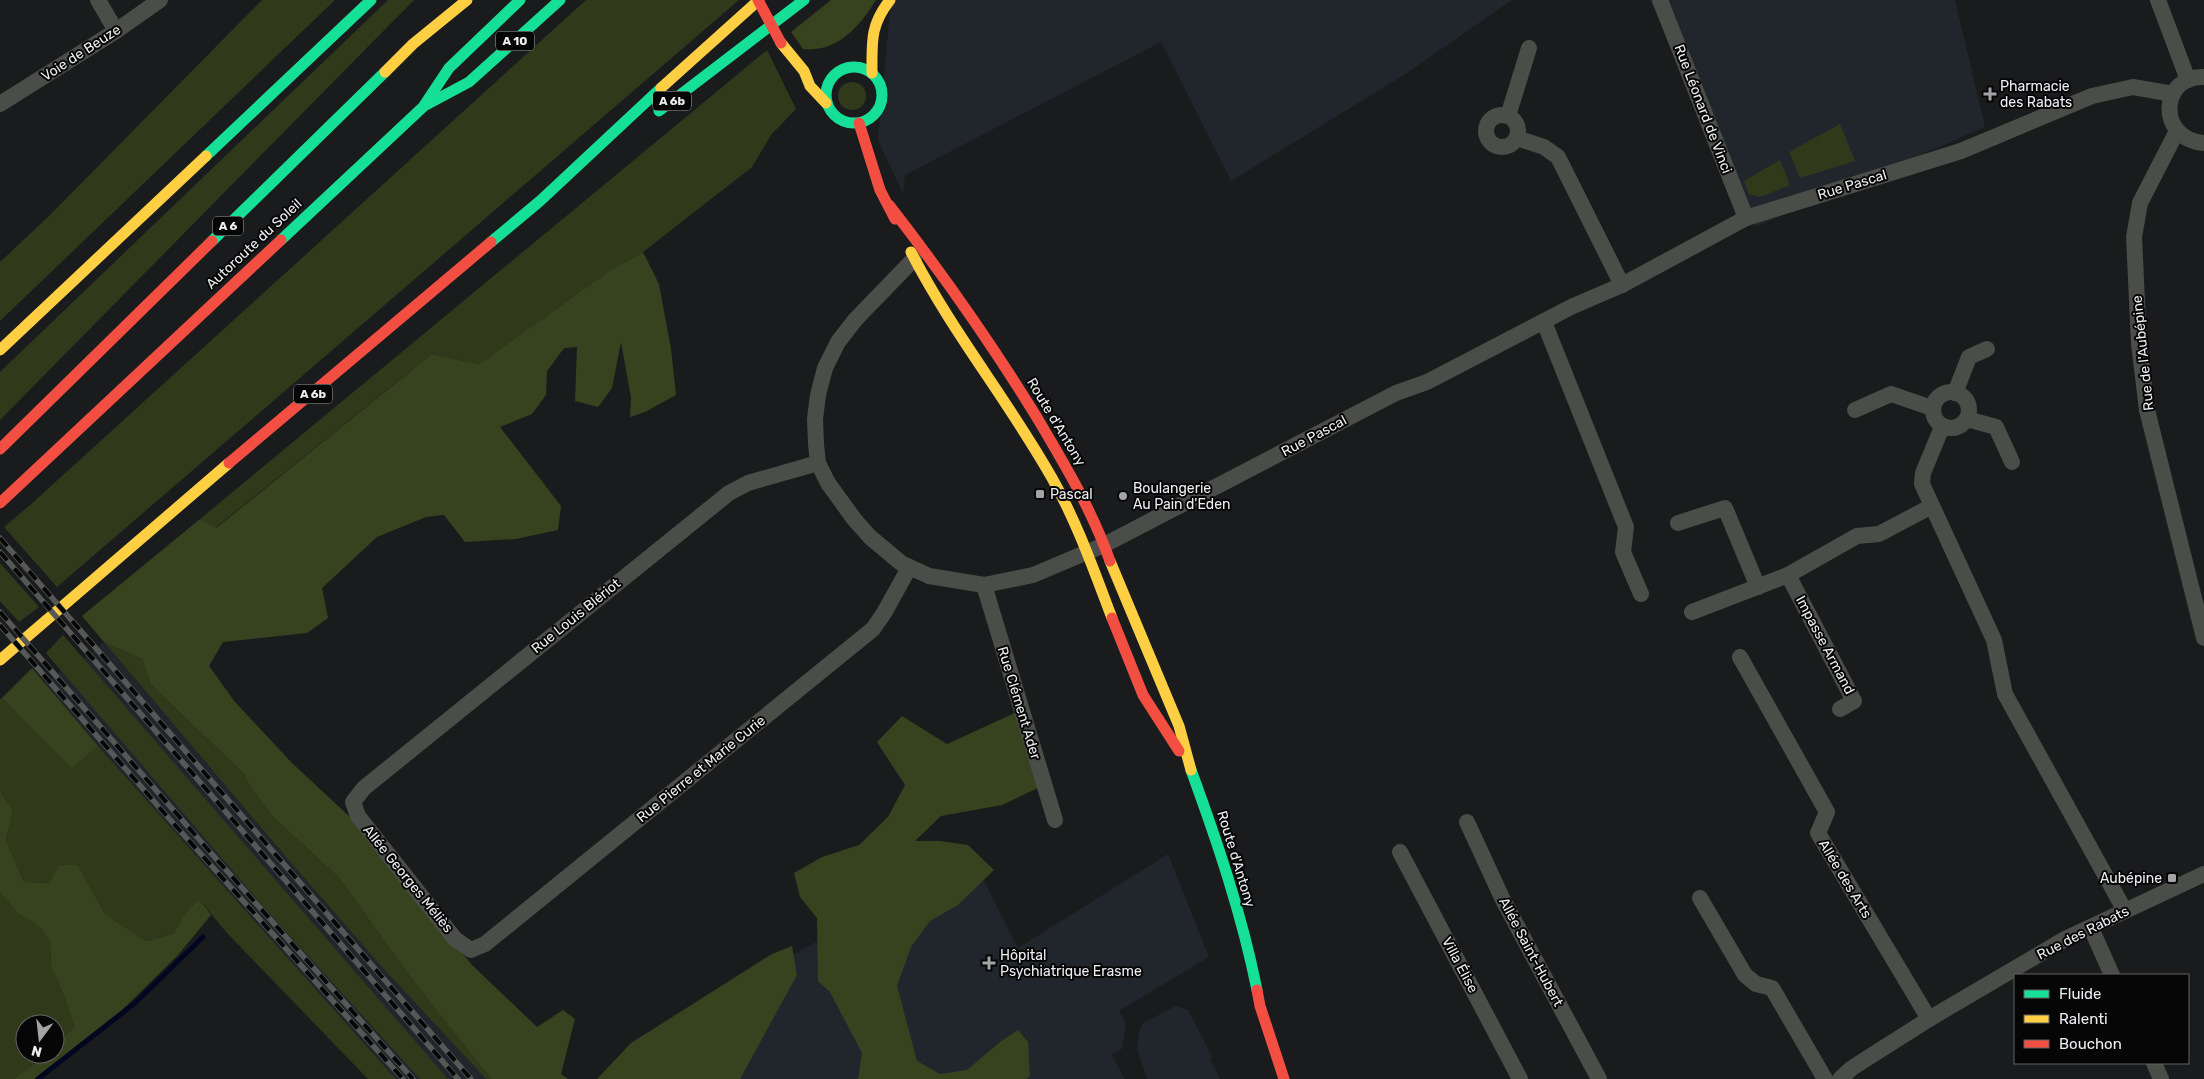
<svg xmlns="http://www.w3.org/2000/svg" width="2204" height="1079" viewBox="0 0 2204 1079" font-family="Rubik,sans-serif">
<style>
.built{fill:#21262c}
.green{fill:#303a1b}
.forest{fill:#37431e}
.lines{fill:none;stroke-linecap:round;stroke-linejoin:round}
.stream{stroke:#020721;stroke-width:5}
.street{stroke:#4a4d48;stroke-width:16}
.fast{stroke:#16e098;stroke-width:11}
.slow{stroke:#ffcf43;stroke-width:11}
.jam{stroke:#f24e42;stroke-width:11}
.rail-casing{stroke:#565857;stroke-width:5.5}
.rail{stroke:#060607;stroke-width:4;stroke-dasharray:11;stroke-linecap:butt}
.jam-bridge{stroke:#f24e42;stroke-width:11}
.poi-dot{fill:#a2a4a6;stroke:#060607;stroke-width:2}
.labels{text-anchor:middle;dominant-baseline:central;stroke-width:4;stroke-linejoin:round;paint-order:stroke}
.shield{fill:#060607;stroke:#a7a8aa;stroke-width:1}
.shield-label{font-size:12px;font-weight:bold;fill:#eceef0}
.street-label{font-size:14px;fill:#eceef0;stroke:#060607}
.poi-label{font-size:14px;fill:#eceef0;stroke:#060607;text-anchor:start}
</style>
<rect width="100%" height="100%" fill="#1a1b1d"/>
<!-- built -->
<g class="built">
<path d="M 891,0 L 1512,0 L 1404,75 L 1231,181 L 1161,42 L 905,175 L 903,194 L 878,140 Z"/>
<path d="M 1650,0 L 1955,0 L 1985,127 L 1755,227 Z"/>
<path d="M 63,635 L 84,659 L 104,642 L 280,850 L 380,965 L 486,1079 L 396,1079 L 98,746 L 46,684 L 61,671 L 46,653 Z"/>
<path d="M 1168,854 L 1209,957 L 1119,1011 L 1126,1023 L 1122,1049 L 1111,1054 L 1125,1079 L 630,1079 L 767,968 L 973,859 L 1018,948 Z"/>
<path d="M 1176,1006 L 1188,1010 L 1212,1056 L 1210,1059 L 1220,1079 L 1147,1079 L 1137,1049 L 1140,1029 L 1143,1023 Z"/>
</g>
<!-- green -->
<g class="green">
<path d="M 262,0 L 335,0 L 0,321 L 0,262 L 49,216 Z"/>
<path d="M 388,0 L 414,0 L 0,420 L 0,372 Z"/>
<path d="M 586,0 L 739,0 L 57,587 L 4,527 L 29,506 Z"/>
<path d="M 767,50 L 796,109 L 771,135 L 752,167 L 643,252 L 609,271 L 479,364 L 432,354 L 215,528 L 200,519 Z"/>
<circle cx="852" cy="96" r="14"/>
<path d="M 1840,124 L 1855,161 L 1800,178 L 1789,152 Z"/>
<path d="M 1780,160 L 1790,185 L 1760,197 L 1749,194 L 1744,181 Z"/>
<path d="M 0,563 L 39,607 L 19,622 L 0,601 Z"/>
<path d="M 63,635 L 84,659 L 448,1079 L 420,1079 L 262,905 L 46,653 Z"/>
<path d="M 104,642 L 142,659 L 151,685 L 244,774 L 250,786 L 271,815 L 339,878 L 414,982 L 491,1079 L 486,1079 L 380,965 L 280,850 Z"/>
<path d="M 2,698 L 72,767 L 98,746 L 396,1079 L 368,1079 L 226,932 L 199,899 L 185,913 L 173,934 L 146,941 L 105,914 L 78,865 L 50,883 L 24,882 L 6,840 L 13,811 L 0,791 L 0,699 Z"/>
<path d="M 0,892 L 18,914 L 37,924 L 50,941 L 51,965 L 66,1001 L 74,1027 L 55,1048 L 55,1024 L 25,1024 L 25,1054 L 48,1054 L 13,1079 L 0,1079 Z"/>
</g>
<!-- forest -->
<g class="forest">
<path d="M 831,0 L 876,0 C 860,26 837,53 803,49 L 791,32 Z"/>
<path d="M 643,252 L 659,284 L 671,349 L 676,395 L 645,412 L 630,417 L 631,398 L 621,342 L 612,388 L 598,407 L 575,401 L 577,347 L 564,348 L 547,371 L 546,395 L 532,414 L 500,427 L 561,506 L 558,530 L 516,539 L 465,542 L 444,515 L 426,517 L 377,537 L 322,588 L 328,618 L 307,633 L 223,642 L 209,666 L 235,702 L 291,762 L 351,818 L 472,965 L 537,1027 L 563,1010 L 575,1019 L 561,1074 L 568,1079 L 491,1079 L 414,982 L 339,878 L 271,815 L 250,786 L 244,774 L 151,685 L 142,659 L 104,642 L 82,616 L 200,519 L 216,528 L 432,354 L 479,364 L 609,271 Z"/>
<path d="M 32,668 L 98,746 L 72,768 L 2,698 Z"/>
<path d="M 1017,712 L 1040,787 L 1002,805 L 941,816 L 915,841 L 940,841 L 968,845 L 994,870 L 958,905 L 930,921 L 911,947 L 897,986 L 917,1061 L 940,1074 L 967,1070 L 1000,1042 L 1018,1030 L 1028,1042 L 1030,1076 L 1026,1079 L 858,1079 L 862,1053 L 830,992 L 818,981 L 817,918 L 800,897 L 794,873 L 822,857 L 859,845 L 888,817 L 905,785 L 877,742 L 902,716 L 947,744 Z"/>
<path d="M 0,791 L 13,811 L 6,840 L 24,882 L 50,883 L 59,865 L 78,865 L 105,914 L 146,941 L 173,934 L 185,913 L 199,899 L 211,915 L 178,955 L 121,1011 L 34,1079 L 13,1079 L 48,1054 L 55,1054 L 55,1048 L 74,1027 L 66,1001 L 51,965 L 50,941 L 37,924 L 18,914 L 0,892 Z"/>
<path d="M 792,946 L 797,975 L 740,1079 L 597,1079 L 631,1043 L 772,954 Z"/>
</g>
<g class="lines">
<!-- stream -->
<path class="stream" d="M 38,1079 L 135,1003 L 203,937"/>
<!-- street -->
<g class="street">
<path d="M 98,0 L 116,31"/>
<path d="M 1660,0 L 1746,218"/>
<path d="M 2158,0 L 2188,80"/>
<path d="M 2204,77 C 2160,75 2156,139 2204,143"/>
<path d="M 0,104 L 116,31 L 160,0"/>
<circle cx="1502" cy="131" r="16"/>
<path d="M 1508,116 L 1529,48"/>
<path d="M 2177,131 L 2140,203 L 2134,237 L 2139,344 L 2147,410 L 2204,638"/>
<path d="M 1517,138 L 1544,147 L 1558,157 L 1622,285"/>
<path d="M 914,259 L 855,320 L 838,342 L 825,368 L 818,395 L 815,419 L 816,444 L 818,463 L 828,483 L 854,519 L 870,537 L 901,563 L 929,576 L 984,585 L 1033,575 L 1104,545 L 1396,393 L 1427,382 L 1571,307 L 1622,285 L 1746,218 L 1961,151 L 2092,96 L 2133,87 L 2173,94"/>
<path d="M 1544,322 L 1626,527 L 1623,552 L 1641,594"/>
<circle cx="1951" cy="410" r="18"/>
<path d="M 1955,393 L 1969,357 L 1987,349"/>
<path d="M 1855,410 L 1891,394 L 1932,408"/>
<path d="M 1967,419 L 1996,427 L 2012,462"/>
<path d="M 1942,427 L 1923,473 L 1922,484 L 1994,640 L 2005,694 L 2125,911"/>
<path d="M 818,463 L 748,483 L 729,493 L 364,788 L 353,802 L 358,816 L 455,939 L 471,950 L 485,944 L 873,629 L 884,613 L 909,568"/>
<path d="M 1678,523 L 1725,508 L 1758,587"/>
<path d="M 1788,575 L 1854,701 L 1840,709"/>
<path d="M 984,585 L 1055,820"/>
<path d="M 1692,612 L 1788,575 L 1857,536 L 1879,534 L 1932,506"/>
<path d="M 1740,657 L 1827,812 L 1818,833 L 1929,1019"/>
<path d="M 1467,822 L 1503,900 L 1599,1079"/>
<path d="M 1400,852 L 1520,1079"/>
<path d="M 1700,898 L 1745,975 L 1756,984 L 1772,988 L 1825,1079"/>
<path d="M 2091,928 L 2112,975"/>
<path d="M 2154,1063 L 2161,1079"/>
<path d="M 1840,1079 L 1852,1068 L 1929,1019 L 2065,939 L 2204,874"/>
</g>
<!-- fast -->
<g class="fast">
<circle cx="854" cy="95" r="28"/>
<path d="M 426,105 L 469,82 L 560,0"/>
<path d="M 659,111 L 804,0"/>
<path d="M 206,156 L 371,0"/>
<path d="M 281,240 L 423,107 L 449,68 L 520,0"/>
<path d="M 212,241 L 385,72"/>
<path d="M 491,242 L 540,201 L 661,88"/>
<path d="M 1191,770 C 1217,841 1242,915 1257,990"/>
</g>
<!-- slow -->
<g class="slow">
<path d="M 781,43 L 804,71 L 810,86 L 826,103"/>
<path d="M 385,72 L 413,44 L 467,0"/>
<path d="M 872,73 C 872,42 870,25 890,0"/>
<path d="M 661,88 L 759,0"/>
<path d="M 911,252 C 952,332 1008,400 1052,478 C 1077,522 1094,571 1112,618"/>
<path d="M 0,350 L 206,156"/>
<path d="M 1110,561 L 1179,726 L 1191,770"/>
<path d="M 0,660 L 229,463"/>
</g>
<!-- jam -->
<g class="jam">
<path d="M 859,123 L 880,190 L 895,219"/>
<path d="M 889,205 C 942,273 991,343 1036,416 C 1065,465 1091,508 1110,561"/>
<path d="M 0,449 L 212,241"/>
<path d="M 229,463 L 491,242"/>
<path d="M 0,503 L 281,240"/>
<path d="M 1112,618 L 1143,695 L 1179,751"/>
<path d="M 1257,990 L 1260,1006 L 1284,1079"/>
</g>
<defs>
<g id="rail">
<path d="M 0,538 L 471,1079"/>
<path d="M 0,552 L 458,1079"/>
<path d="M 0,612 L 211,853 L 413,1079"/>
<path d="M 0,625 L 165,814 L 403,1079"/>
</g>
</defs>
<!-- rail casing -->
<use href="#rail" class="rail-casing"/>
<!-- rail -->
<use href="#rail" class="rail"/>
<!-- jam-bridge -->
<path class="jam-bridge" d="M 758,0 L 781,43"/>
</g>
<!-- markers -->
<g class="poi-dot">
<path d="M1987.5 86.5h5v5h5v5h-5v5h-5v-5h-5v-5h5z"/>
<rect x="1035" y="489" width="10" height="10" rx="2.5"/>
<circle cx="1123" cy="496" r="5"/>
<rect x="2167" y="873" width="10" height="10" rx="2.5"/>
<path d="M986.5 955.5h5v5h5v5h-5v5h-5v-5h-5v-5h5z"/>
</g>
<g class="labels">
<!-- shield labels -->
<g class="shield">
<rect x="496" y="31.5" width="38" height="19" rx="4"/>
<rect x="653" y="91.5" width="38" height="19" rx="4"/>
<rect x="213" y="216.5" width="30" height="19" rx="4"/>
<rect x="294" y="384.5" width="38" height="19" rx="4"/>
</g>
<g class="shield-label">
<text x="515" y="41">A 10</text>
<text x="672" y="101">A 6b</text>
<text x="228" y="226">A 6</text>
<text x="313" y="394">A 6b</text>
</g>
<!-- street labels -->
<g class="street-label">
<text transform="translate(81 53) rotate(-33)">Voie de Beuze</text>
<text transform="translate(1703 109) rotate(69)">Rue Léonard de Vinci</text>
<text transform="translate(1852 185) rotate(-17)">Rue Pascal</text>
<text transform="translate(254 244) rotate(-43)">Autoroute du Soleil</text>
<text transform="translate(2143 353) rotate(-96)">Rue de l'Aubépine</text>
<text transform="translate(1056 422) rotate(59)">Route d'Antony</text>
<text transform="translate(1314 436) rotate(-28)">Rue Pascal</text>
<text transform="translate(576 616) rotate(-39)">Rue Louis Blériot</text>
<text transform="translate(1825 645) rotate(62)">Impasse Armand</text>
<text transform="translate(1019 703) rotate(73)">Rue Clément Ader</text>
<text transform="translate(701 769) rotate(-39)">Rue Pierre et Marie Curie</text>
<text transform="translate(1236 859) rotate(73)">Route d'Antony</text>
<text transform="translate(408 879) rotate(51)">Allée Georges Méliès</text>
<text transform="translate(1845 879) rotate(59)">Allée des Arts</text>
<text transform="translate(2083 933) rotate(-27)">Rue des Rabats</text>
<text transform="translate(1531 952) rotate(62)">Allée Saint-Hubert</text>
<text transform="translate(1460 965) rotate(62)">Villa Élise</text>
</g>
<!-- poi labels -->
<g class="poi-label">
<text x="2000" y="86">Pharmacie<tspan x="2000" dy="16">des Rabats</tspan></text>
<text x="1133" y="488">Boulangerie<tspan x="1133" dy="16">Au Pain d'Eden</tspan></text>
<text x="1050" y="494">Pascal</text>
<text x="2162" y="878" text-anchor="end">Aubépine</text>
<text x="1000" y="955">Hôpital<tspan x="1000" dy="16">Psychiatrique Erasme</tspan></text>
</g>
</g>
<!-- legend -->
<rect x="2014" y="974" width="175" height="90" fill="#060607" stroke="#626364"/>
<rect x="2024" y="990" width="25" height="8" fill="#16e098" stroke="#626364"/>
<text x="2059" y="999" font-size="15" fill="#eceef0">Fluide</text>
<rect x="2024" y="1015" width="25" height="8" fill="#ffcf43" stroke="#626364"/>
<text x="2059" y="1024" font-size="15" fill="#eceef0">Ralenti</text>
<rect x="2024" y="1040" width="25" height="8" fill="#f24e42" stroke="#626364"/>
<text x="2059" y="1049" font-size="15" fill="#eceef0">Bouchon</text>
<!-- north arrow -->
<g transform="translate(40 1039) rotate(195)"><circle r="24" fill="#060607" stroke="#626364"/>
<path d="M0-4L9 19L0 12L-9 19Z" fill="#a2a4a6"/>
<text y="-8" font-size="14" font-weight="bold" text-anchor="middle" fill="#eceef0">N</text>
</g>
</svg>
